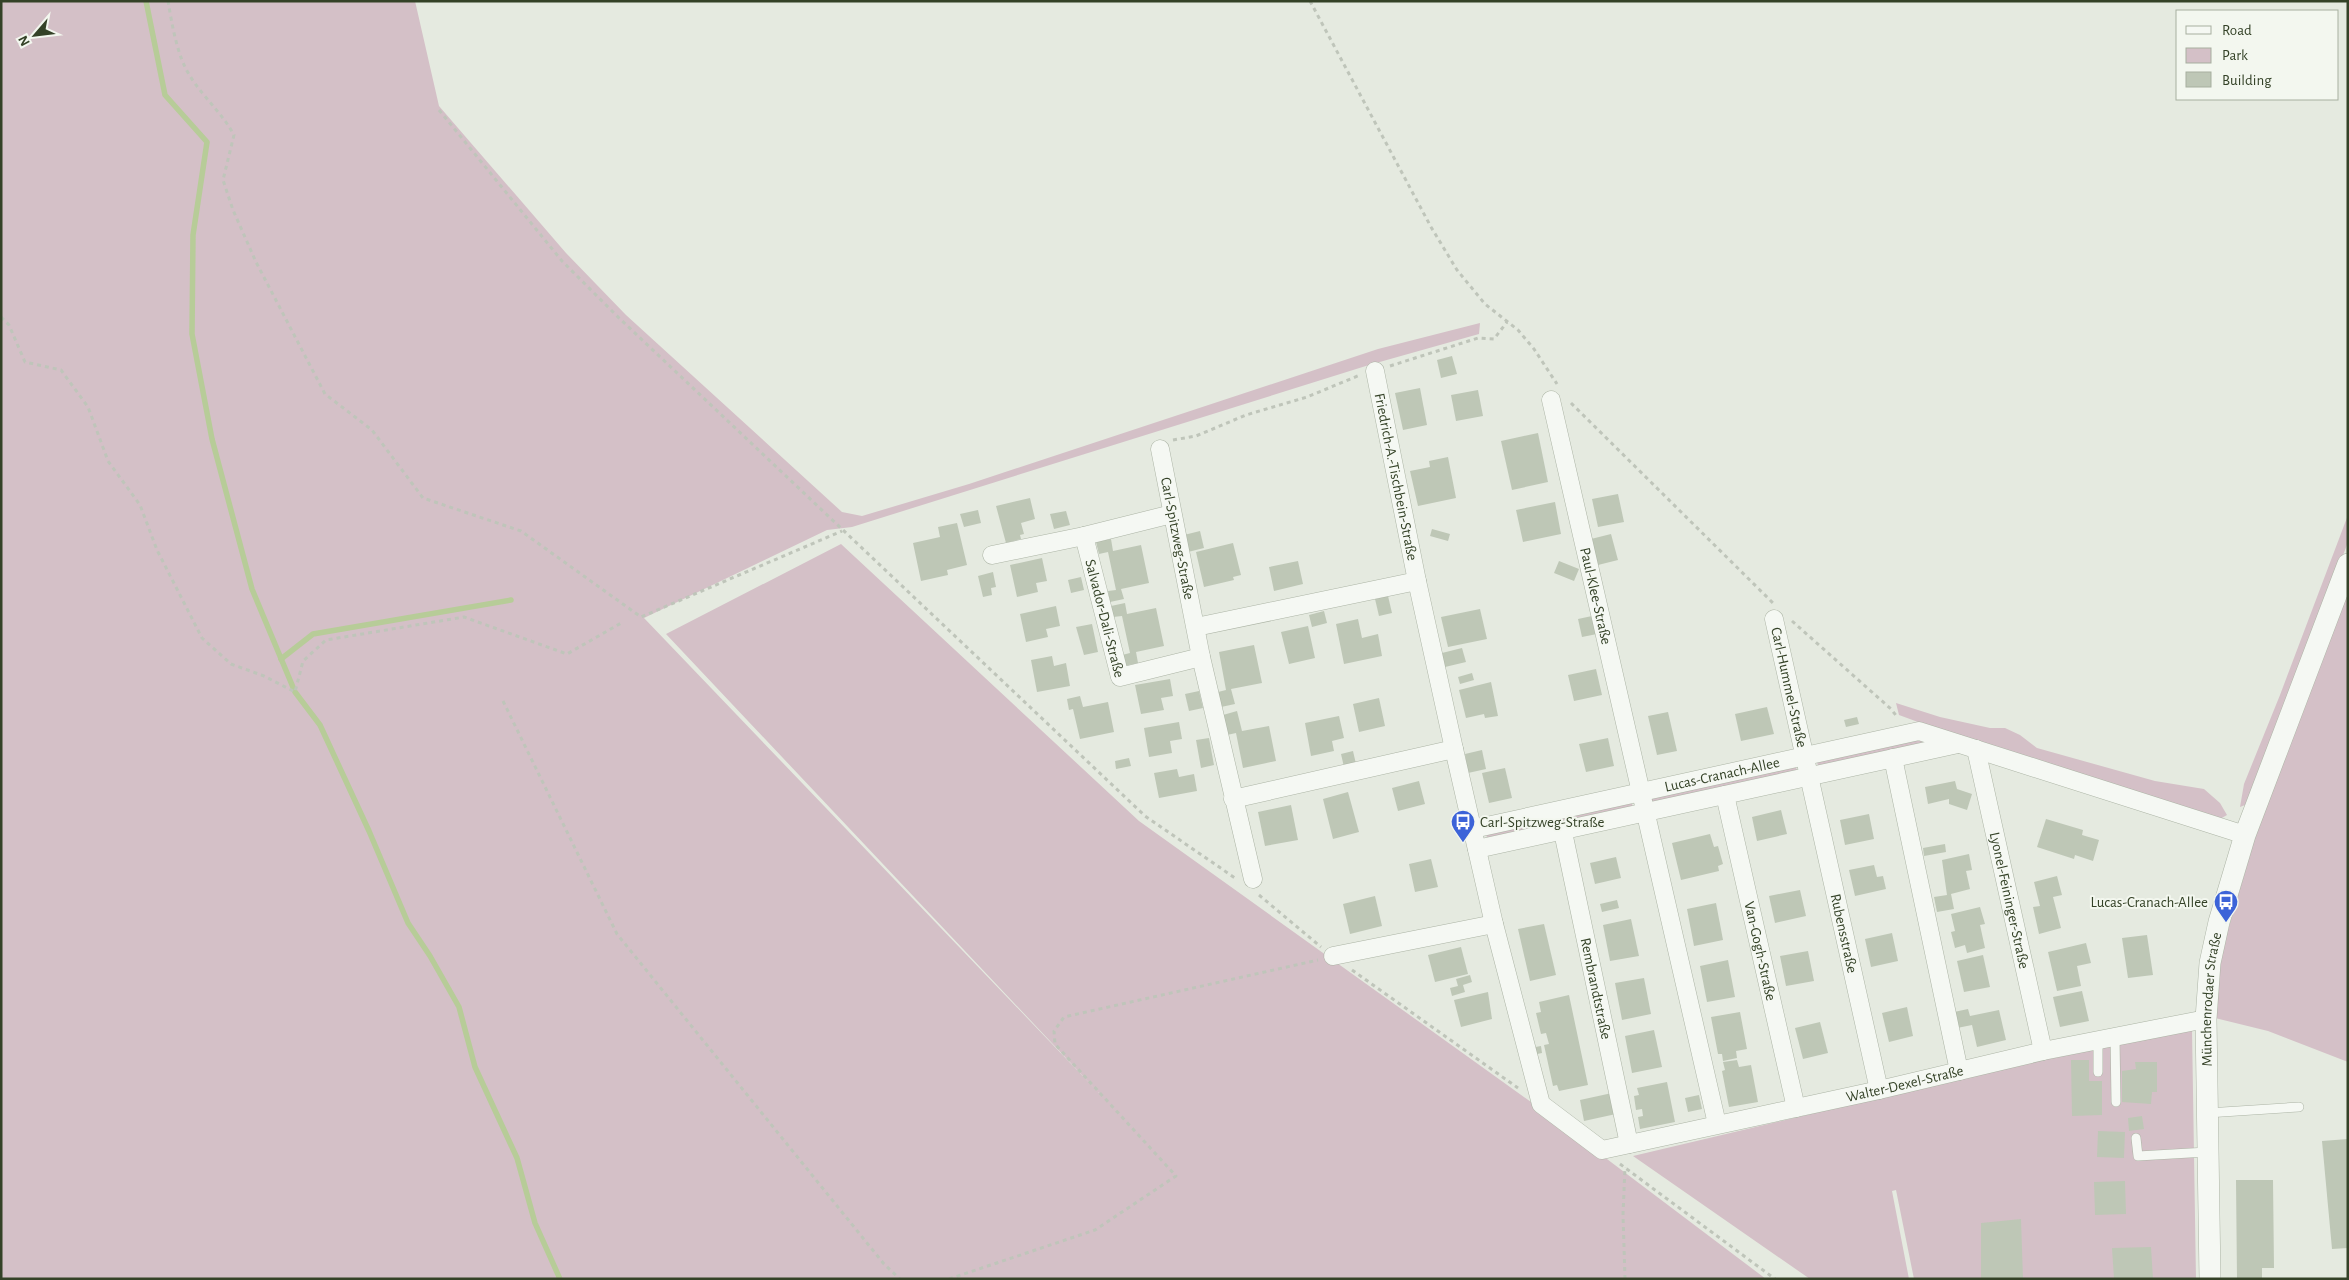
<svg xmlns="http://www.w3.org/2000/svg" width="2349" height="1280" viewBox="0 0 2349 1280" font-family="'Alegreya Sans',sans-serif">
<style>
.green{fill:#d4c0c7}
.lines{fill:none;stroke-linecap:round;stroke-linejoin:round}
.stream{stroke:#b7cc98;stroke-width:5.5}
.building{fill:#bec7b6}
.service-casing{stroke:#acb4a5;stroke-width:10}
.minor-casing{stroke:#acb4a5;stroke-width:19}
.tertiary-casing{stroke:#acb4a5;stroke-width:22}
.path{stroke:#bfc5ba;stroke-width:3;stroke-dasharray:4 4;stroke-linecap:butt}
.service{stroke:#f5f8f3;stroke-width:9}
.minor{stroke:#f5f8f3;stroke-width:18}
.tertiary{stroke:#f5f8f3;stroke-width:21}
.labels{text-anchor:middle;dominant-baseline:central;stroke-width:4;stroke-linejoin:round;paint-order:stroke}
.street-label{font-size:15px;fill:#344227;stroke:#f3f7ef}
.poi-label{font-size:15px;fill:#344227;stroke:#f3f7ef;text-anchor:start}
</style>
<rect width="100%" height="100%" fill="#e5eae0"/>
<!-- green -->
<g class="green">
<path d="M 1,1 L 415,1 L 439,106 L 566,253 L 626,315 L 842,512 L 862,516 L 969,484 L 1378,349 L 1480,323 L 1479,334 L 1369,365 L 852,527 L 827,530 L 644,618 L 1099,1093 L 666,634 L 841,544 L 1139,821 L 1538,1107 L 1766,1279 L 1,1279 Z"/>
<path d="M 2348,515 L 2348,542 L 2250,803 L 2240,807 L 2244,784 L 2280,695 Z"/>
<path d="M 2348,585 L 2348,1062 L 2268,1031 L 2215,1018 L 2218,964 L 2254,841 Z"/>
<path d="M 1896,703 L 1940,717 L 1990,728 L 2005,728 L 2020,735 L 2037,748 L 2155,781 L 2204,789 L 2220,803 L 2227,815 L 2220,819 L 1937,729 L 1899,715 Z"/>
<path d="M 1914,738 L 1936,745 L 1818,766 L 1817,762 Z"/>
<path d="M 1795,766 L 1798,772 L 1653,804 L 1649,798 Z"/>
<path d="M 1629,803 L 1632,804 L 1633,808 L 1487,839 L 1486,831 Z"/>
<path d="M 2192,1029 L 2196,1279 L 1914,1279 L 1896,1190 L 1892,1191 L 1909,1279 L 1810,1279 L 1633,1156 L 2090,1048 Z"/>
</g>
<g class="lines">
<!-- stream -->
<g class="stream">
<path d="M 146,1 L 165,95 L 207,142 L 193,235 L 192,334 L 212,439 L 252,589 L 295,692 L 320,725 L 369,831 L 408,923 L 430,956 L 459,1007 L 475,1067 L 517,1158 L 535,1223 L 560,1279"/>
<path d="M 281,659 L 313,634 L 511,600"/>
</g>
</g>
<!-- building -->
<g class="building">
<path d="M 1452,356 L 1457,374 L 1441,378 L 1437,360 Z"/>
<path d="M 1420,388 L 1427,425 L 1403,430 L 1395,393 Z"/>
<path d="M 1478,390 L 1483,416 L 1456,421 L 1451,395 Z"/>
<path d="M 1538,433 L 1548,482 L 1512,490 L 1501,441 Z"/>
<path d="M 1448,457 L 1456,498 L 1418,506 L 1410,471 L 1430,467 L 1429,461 Z"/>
<path d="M 1618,494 L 1624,522 L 1598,527 L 1592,499 Z"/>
<path d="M 1030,498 L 1035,519 L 1021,523 L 1024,534 L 1020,535 L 1021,539 L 1006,543 L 996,506 Z"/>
<path d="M 1555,502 L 1561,534 L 1523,542 L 1516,510 Z"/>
<path d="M 978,510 L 981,523 L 964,527 L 960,514 Z"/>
<path d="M 1066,511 L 1070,525 L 1054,529 L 1050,514 Z"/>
<path d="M 957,523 L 967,565 L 947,570 L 948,575 L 921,581 L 913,543 L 940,537 L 938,527 Z"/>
<path d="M 1432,529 L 1450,534 L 1448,541 L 1430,536 Z"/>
<path d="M 1200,531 L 1204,548 L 1188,552 L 1184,535 Z"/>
<path d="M 1611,534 L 1618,560 L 1598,565 L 1591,539 Z"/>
<path d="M 1111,539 L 1113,551 L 1141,545 L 1149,583 L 1121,589 L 1124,599 L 1110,602 L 1108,591 L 1116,590 L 1108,552 L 1099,554 L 1096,542 Z"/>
<path d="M 1233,543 L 1241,575 L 1233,577 L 1234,580 L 1204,587 L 1196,552 Z"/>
<path d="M 1042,558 L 1047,581 L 1036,583 L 1038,592 L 1017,597 L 1010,565 Z"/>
<path d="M 1298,561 L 1303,584 L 1274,591 L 1269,567 Z"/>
<path d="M 1559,561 L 1579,569 L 1574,581 L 1554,573 Z"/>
<path d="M 993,572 L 996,587 L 991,588 L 992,595 L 983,597 L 978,576 Z"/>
<path d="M 1081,577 L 1084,590 L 1071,593 L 1068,580 Z"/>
<path d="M 1388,596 L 1392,613 L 1379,616 L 1375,599 Z"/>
<path d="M 1125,603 L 1127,614 L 1156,608 L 1164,646 L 1136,652 L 1138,663 L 1124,666 L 1122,655 L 1130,653 L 1122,616 L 1113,617 L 1111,606 Z"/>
<path d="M 1056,606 L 1060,626 L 1046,629 L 1048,637 L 1026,642 L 1020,614 Z"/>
<path d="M 1480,609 L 1487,639 L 1448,647 L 1441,617 Z"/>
<path d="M 1324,611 L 1327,623 L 1312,627 L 1309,615 Z"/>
<path d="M 1592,616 L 1597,634 L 1582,637 L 1578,619 Z"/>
<path d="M 1358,619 L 1362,638 L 1378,634 L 1382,656 L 1344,664 L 1336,624 Z"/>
<path d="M 1092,624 L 1098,652 L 1084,655 L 1076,627 Z"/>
<path d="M 1308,626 L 1315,658 L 1289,664 L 1281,632 Z"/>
<path d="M 1254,645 L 1262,683 L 1231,689 L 1235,704 L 1221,707 L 1218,692 L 1226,690 L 1219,652 Z"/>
<path d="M 1462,648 L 1466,662 L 1445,667 L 1442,653 Z"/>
<path d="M 1052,656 L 1054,666 L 1066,663 L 1070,686 L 1037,692 L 1031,660 Z"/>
<path d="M 1596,669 L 1602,695 L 1574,701 L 1568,675 Z"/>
<path d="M 1472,673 L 1474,680 L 1460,684 L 1458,677 Z"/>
<path d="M 1170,679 L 1173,696 L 1161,698 L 1164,710 L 1141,714 L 1135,685 Z"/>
<path d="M 1491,682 L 1498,716 L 1485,718 L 1484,714 L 1466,718 L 1459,690 Z"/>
<path d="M 1199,691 L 1203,708 L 1189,711 L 1185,694 Z"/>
<path d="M 1080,696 L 1083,707 L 1108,702 L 1114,732 L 1080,739 L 1073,709 L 1069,710 L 1067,699 Z"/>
<path d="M 1379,698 L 1385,726 L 1359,732 L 1353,704 Z"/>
<path d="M 1767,707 L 1774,734 L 1741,741 L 1735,714 Z"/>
<path d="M 1237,711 L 1242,731 L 1269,726 L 1276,761 L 1243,768 L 1236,733 L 1227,735 L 1223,715 Z"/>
<path d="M 1668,712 L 1677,751 L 1657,755 L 1648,716 Z"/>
<path d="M 1339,716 L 1344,738 L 1332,741 L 1334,751 L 1311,756 L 1305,723 Z"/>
<path d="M 1857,717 L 1859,724 L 1846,727 L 1844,720 Z"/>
<path d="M 1179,722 L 1182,739 L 1170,741 L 1172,753 L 1149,757 L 1144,728 Z"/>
<path d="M 1209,738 L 1214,765 L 1201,768 L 1196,740 Z"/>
<path d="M 1608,738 L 1614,766 L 1586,772 L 1579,744 Z"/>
<path d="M 1482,750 L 1486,769 L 1468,773 L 1465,754 Z"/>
<path d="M 1353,751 L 1356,764 L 1344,767 L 1341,754 Z"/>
<path d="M 1129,758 L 1131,766 L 1116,769 L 1115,761 Z"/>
<path d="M 1505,768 L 1512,798 L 1489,803 L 1482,773 Z"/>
<path d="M 1177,769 L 1179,777 L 1194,774 L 1197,791 L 1159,798 L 1154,773 Z"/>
<path d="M 1419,781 L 1425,804 L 1398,811 L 1392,788 Z"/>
<path d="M 1955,781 L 1957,789 L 1972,794 L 1967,810 L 1949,804 L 1949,799 L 1928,804 L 1925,787 Z"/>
<path d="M 1348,792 L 1359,832 L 1333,839 L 1323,799 Z"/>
<path d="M 1291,805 L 1298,840 L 1265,846 L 1258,812 Z"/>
<path d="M 1781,810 L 1787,834 L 1757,841 L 1752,817 Z"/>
<path d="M 1869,814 L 1874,839 L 1845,845 L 1840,820 Z"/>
<path d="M 2046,819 L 2083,830 L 2082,835 L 2099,840 L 2093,861 L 2075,855 L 2074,859 L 2037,847 Z"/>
<path d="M 1710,834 L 1714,847 L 1718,846 L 1723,864 L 1718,866 L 1719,871 L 1681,880 L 1672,843 Z"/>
<path d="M 1945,844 L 1946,852 L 1924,856 L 1923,848 Z"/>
<path d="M 1969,854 L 1972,870 L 1966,871 L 1970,889 L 1951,894 L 1954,909 L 1937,912 L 1934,897 L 1947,895 L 1942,860 Z"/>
<path d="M 1616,857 L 1621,878 L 1595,884 L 1590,863 Z"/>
<path d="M 1431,859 L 1438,887 L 1415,892 L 1409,864 Z"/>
<path d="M 1874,865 L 1877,877 L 1883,876 L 1886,889 L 1855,896 L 1849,870 Z"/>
<path d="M 2057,876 L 2062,895 L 2053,897 L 2061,928 L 2039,934 L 2033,907 L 2040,906 L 2034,882 Z"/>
<path d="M 1800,890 L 1806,916 L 1775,923 L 1769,896 Z"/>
<path d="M 1375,896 L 1382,926 L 1350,934 L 1343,904 Z"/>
<path d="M 1617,900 L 1619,908 L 1602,912 L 1600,904 Z"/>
<path d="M 1716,903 L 1723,940 L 1694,946 L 1687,909 Z"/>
<path d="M 1980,907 L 1985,924 L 1980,925 L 1985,948 L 1967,953 L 1965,945 L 1955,948 L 1951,932 L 1955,931 L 1951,914 Z"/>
<path d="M 1631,919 L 1639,956 L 1610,961 L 1603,925 Z"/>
<path d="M 1544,924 L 1556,975 L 1530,981 L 1518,929 Z"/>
<path d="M 1892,933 L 1898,961 L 1871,967 L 1865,939 Z"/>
<path d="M 2147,935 L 2153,975 L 2128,978 L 2122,938 Z"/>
<path d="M 2086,943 L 2091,963 L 2077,966 L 2081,986 L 2057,991 L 2048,952 Z"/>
<path d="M 1461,947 L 1468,974 L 1435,982 L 1428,955 Z"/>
<path d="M 1808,951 L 1814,981 L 1786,986 L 1780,956 Z"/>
<path d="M 1983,955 L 1990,987 L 1964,992 L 1957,961 Z"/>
<path d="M 1728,960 L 1735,997 L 1707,1002 L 1700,966 Z"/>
<path d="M 1470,975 L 1472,982 L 1463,985 L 1465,992 L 1452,996 L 1450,988 L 1458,986 L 1456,979 Z"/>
<path d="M 1644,978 L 1651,1014 L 1622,1020 L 1615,983 Z"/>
<path d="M 2082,991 L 2089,1021 L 2060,1027 L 2053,997 Z"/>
<path d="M 1488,992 L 1492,1019 L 1461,1027 L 1454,1000 Z"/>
<path d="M 1569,995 L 1588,1085 L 1559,1091 L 1557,1085 L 1553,1086 L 1544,1045 L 1549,1044 L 1546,1033 L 1541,1034 L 1536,1013 L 1541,1012 L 1539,1002 Z"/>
<path d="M 1907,1007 L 1913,1036 L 1889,1042 L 1882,1013 Z"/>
<path d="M 1968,1009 L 1970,1016 L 1999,1010 L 2006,1040 L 1977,1047 L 1972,1025 L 1957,1028 L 1954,1012 Z"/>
<path d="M 1740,1012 L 1747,1049 L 1736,1051 L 1737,1058 L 1723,1061 L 1722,1054 L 1718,1054 L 1711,1017 Z"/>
<path d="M 1820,1022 L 1828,1053 L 1803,1059 L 1795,1028 Z"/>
<path d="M 1654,1030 L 1662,1067 L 1632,1073 L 1625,1036 Z"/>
<path d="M 1541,1046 L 1542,1053 L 1532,1055 L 1530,1048 Z"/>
<path d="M 1737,1060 L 1739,1067 L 1751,1065 L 1758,1102 L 1729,1107 L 1722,1071 L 1725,1070 L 1723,1062 Z"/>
<path d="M 2071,1060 L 2089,1060 L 2089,1081 L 2102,1081 L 2102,1115 L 2072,1116 Z"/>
<path d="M 2135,1062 L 2157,1062 L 2157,1092 L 2152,1092 L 2151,1104 L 2122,1102 L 2122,1071 L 2136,1069 Z"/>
<path d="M 1667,1082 L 1675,1122 L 1640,1129 L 1638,1117 L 1643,1116 L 1642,1109 L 1636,1110 L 1634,1096 L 1639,1095 L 1637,1088 Z"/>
<path d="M 1612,1093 L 1616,1114 L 1584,1121 L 1580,1100 Z"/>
<path d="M 1699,1095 L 1702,1109 L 1688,1112 L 1685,1098 Z"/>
<path d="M 2142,1116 L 2144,1129 L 2129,1131 L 2128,1118 Z"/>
<path d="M 2098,1131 L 2125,1132 L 2124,1158 L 2097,1157 Z"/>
<path d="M 2348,1139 L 2348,1248 L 2332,1249 L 2322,1141 Z"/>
<path d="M 2236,1180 L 2273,1180 L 2274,1268 L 2262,1268 L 2262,1279 L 2237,1279 Z"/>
<path d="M 2125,1181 L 2126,1214 L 2095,1215 L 2094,1182 Z"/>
<path d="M 2021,1219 L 2023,1279 L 1981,1279 L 1981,1223 Z"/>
<path d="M 2151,1247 L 2153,1279 L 2114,1279 L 2112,1248 Z"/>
</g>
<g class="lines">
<defs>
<g id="service">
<path d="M 2115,1037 L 2116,1102"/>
<path d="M 2098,1040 L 2098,1072"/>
<path d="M 2207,1113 L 2299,1107"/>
<path d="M 2136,1138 L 2138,1156 L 2207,1152"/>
</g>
<g id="minor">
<path id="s1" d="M 1375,371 L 1417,581 L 1454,749 L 1494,924 L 1541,1104 L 1602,1150 L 1879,1090 L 2043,1051 L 2206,1019"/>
<path id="s2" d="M 1551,400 L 1717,1124"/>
<path id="s3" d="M 1160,449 L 1201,657 L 1253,879"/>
<path id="s4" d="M 1084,536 L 1120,677 L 1201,657"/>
<path d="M 992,555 L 1084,536 L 1172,514"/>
<path id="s5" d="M 1774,619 L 1879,1090"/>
<path d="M 1196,627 L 1417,581"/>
<path id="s6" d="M 1976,749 L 2043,1051"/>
<path d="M 1893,758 L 1959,1071"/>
<path id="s7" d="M 1725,795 L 1796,1108"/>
<path d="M 1233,799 L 1454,749"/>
<path id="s8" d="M 1473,829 L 1919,731 L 2245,835"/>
<path id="s9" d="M 1563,832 L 1629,1144"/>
<path d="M 1477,849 L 1958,744"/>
<path d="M 1333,956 L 1494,924"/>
</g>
<g id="tertiary">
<path id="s10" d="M 2210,1279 L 2206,1019 L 2210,963 L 2219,922 L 2245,835 L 2348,564"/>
</g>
</defs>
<!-- service casing -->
<use href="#service" class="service-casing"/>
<!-- minor casing -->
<use href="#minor" class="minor-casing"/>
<!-- tertiary casing -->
<use href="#tertiary" class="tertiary-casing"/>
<!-- path -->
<g class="path">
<path d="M 168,1 C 172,24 177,56 190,76 C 203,97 222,113 234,135 L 223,180 L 233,210 L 256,262 L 325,394 L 372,430 L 423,498 L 521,531 L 641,617 L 842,531"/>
<path d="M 1310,1 L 1431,227 L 1457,270 L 1485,304 L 1518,330 L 1534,349 L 1557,384"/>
<path d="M 439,110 L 562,261 L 620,319 L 1145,816 L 1235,878"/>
<path d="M 1,317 L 9,325 L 25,362 L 61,370 L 88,407 L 108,461 L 140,505 L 157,550 L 202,638 L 231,664 L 264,676 L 295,692 L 303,661 L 326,640 L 464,617 L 567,654 L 623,622"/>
<path d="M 1390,366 L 1478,338 L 1494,339 L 1507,322"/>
<path d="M 1571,403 L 1773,603"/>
<path d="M 1173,440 L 1196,436 L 1246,415 L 1307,397 L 1360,375"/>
<path d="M 1792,621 L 1891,709 L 1898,718"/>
<path d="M 503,701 L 617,934 L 884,1264 L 900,1279"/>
<path d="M 1259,895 L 1321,947"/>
<path d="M 1352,970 L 1518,1088"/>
<path d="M 1620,1164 L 1775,1279"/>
<path d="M 949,1279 L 1095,1230 L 1176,1176 L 1055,1044 L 1054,1031 L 1064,1017 L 1318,960"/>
<path d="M 1625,1279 L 1623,1215 L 1625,1167"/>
</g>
<!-- service -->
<use href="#service" class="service"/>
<!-- minor -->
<use href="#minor" class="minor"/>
<!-- tertiary -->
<use href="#tertiary" class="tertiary"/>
</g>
<!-- icons -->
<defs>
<symbol id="bus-pin" viewBox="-11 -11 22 30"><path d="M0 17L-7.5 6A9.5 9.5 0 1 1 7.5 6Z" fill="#3c63d8" stroke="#f3f7ef"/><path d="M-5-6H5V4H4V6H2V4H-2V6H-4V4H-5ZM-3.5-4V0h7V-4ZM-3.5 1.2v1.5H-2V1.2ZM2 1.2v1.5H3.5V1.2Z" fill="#fff"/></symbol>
</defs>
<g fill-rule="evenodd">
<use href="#bus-pin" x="1449" y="808" width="28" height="38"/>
<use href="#bus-pin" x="2212" y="888" width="28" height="38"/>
</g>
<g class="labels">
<!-- street labels -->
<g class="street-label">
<text stroke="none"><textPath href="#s1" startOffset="108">Friedrich-A.-Tischbein-Straße</textPath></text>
<text stroke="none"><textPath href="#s3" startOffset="91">Carl-Spitzweg-Straße</textPath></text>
<text stroke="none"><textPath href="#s2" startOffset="201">Paul-Klee-Straße</textPath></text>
<text stroke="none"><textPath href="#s4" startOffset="85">Salvador-Dali-Straße</textPath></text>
<text stroke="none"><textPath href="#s5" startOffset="70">Carl-Hummel-Straße</textPath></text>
<text stroke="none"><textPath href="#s8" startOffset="255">Lucas-Cranach-Allee</textPath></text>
<text stroke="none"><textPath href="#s6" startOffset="155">Lyonel-Feininger-Straße</textPath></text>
<text stroke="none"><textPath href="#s5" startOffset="322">Rubensstraße</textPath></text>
<text stroke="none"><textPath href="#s7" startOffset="160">Van-Gogh-Straße</textPath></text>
<text stroke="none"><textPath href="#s9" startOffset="160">Rembrandtstraße</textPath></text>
<text stroke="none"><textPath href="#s10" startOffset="280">Münchenrodaer Straße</textPath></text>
<text stroke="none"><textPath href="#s1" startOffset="1138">Walter-Dexel-Straße</textPath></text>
</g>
<!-- poi labels -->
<g class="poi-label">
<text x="1480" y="822">Carl-Spitzweg-Straße</text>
<text x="2208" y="902" text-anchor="end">Lucas-Cranach-Allee</text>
</g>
</g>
<!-- border -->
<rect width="2349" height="1280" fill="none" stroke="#344227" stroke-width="5"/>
<!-- legend -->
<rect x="2176" y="10" width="162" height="90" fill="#f3f7ef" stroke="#a7af9f"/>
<rect x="2186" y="26" width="25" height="8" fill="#f5f8f3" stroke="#a7af9f"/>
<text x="2222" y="35" font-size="15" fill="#344227">Road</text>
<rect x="2186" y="48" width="25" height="15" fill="#d4c0c7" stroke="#a7af9f"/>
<text x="2222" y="60" font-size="15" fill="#344227">Park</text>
<rect x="2186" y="72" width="25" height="15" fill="#bec7b6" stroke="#a7af9f"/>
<text x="2222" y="85" font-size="15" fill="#344227">Building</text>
<!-- north arrow -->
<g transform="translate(35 35) rotate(242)" stroke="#f3f7ef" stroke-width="4" paint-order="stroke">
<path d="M0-4L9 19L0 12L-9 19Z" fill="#344227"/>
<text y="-8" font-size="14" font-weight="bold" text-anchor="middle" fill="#344227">N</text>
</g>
</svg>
